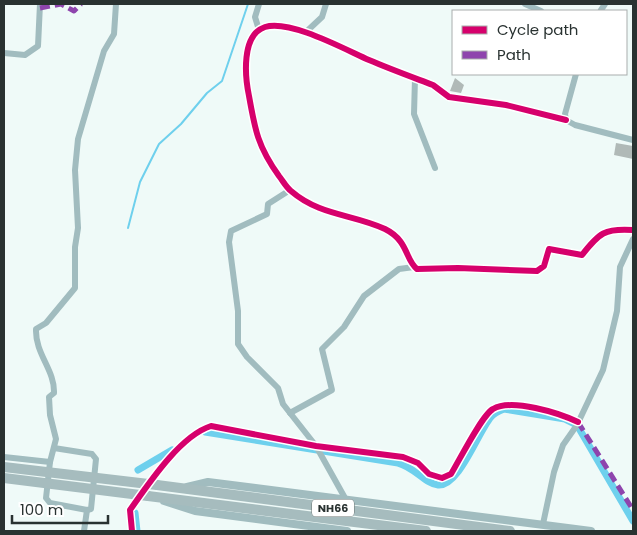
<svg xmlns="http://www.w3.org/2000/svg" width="637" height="535" viewBox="0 0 637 535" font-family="Poppins,sans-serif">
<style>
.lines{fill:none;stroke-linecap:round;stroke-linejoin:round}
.stream{stroke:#6ed0ed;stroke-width:2}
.canal{stroke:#6ed0ed;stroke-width:7}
.building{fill:#b0b9b7}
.minor{stroke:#a1bcbf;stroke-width:6}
.tertiary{stroke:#a1bcbf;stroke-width:8}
.trunk{stroke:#a6bcbe;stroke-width:10}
.trunk-bridge{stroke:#a6bcbe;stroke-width:10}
.quiet{stroke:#8e44ad;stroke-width:5;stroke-dasharray:10 5;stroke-linecap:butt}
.cycleway-casing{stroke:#fff;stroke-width:9}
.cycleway{stroke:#d6006c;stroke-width:6}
.labels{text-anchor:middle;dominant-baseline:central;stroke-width:4.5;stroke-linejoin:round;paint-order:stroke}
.shield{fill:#fff;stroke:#69706f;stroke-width:1}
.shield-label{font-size:11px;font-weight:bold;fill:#293231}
</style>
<rect width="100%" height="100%" fill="#effaf8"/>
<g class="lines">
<!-- stream -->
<path class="stream" d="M 128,228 L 140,182 L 159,144 L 181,124 L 207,93 L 222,81 L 248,4"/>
<!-- canal -->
<g class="canal">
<path d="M 205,432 L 398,463 C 414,467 426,484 438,485 C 459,487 478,432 491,417 C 494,413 499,411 504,409 L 565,419 L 577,425 L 633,521"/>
<path d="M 138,470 L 172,450"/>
<path d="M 135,513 L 137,531"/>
</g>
</g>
<!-- building -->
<g class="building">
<path d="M 455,78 L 464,85 L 461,93 L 450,91 Z"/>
<path d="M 616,143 L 633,146 L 633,159 L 614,155 Z"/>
</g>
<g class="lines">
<!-- minor -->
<g class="minor">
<path d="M 259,4 L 255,17 L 259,30"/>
<path d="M 525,4 L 541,11"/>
<path d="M 601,10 L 605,4"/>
<path d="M 306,32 L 322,17 L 326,4"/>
<path d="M 4,53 L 25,55 L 38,46 L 40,4"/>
<path d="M 576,74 L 565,114 L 566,120 L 575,125 L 633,140"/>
<path d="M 415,78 L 414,114 L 435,168"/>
<path d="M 566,120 L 506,105 L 449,97 L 433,85 C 412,77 390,69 369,60 C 346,50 290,19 265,27 C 241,35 245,77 249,96 C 255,130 258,147 279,176 C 283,181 286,187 291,191 C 320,216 353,214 385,229 C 409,241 405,260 417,269 L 458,268 L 537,271 L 544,266 L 549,249 L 582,255 C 599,233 605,228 633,230"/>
<path d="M 290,190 L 268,204 L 267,214 L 231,231 L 229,242 L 238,311 L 238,344 L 247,357 L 278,388 L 283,404 L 316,446 L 345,498"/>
<path d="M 290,413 L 332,390 L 322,349 L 344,327 L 364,296 L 399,269 L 414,267"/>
<path d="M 54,448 L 92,454 L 96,459 L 91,509 L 87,510"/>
<path d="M 4,457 L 50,462 L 46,498 L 50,503 L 87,510 L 84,531"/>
<path d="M 50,462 L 56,439 L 50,415 L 49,397 L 54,393 C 55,370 35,354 36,329 L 46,323 L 75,288 L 75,247 L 78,228 L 75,170 L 78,139 L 104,51 L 114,34 L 116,4"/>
<path d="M 543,524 L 554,472 L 563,445 L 577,425 L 603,370 L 617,311 L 620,267 L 633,239"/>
<path d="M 132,531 L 130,510 C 149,483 180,436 211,426 L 316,446 L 403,457 L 418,463 L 429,474 L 442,478 L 451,474 C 459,461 482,415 493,409 C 512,398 559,413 578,422"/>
</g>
<!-- tertiary -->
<g class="tertiary">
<path d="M 187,487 L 208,482 L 591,531"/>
<path d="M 164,501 L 195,511 L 347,531"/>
</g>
<!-- trunk -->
<g class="trunk">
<path d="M 157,485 L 510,531"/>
<path d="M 148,496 L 426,531"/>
</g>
<!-- trunk-bridge -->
<g class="trunk-bridge">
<path d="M 4,467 L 157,485"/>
<path d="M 4,478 L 148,496"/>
</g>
<!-- quiet -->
<g class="quiet">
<path d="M 40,8 L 61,4 L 74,11 L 81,4"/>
<path d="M 578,422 L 633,510"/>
</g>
<defs>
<g id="cycleway">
<path d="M 566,120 L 506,105 L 449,97 L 433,85 C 412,77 390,69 369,60 C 346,50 290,19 265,27 C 241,35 245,77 249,96 C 255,130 258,147 279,176 C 283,181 286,187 291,191 C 320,216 353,214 385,229 C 409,241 405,260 417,269 L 458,268 L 537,271 L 544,266 L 549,249 L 582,255 C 599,233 605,228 633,230"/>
<path d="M 132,531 L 130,510 C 149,483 180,436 211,426 L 316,446 L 403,457 L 418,463 L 429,474 L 442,478 L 451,474 C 459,461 482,415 493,409 C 512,398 559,413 578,422"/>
</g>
</defs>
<!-- cycleway casing -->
<use href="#cycleway" class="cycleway-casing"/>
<!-- cycleway -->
<use href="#cycleway" class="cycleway"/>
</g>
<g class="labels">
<!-- shield labels -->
<rect class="shield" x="312" y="499.5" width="42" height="17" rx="4"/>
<g class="shield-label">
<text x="333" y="508">NH66</text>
</g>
</g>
<!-- border -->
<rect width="637" height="535" fill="none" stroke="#293231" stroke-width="10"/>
<!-- legend -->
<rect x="452" y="10" width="175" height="65" fill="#ffffff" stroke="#a9adad"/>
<rect x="462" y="26" width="25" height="8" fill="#d6006c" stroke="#a9adad"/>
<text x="497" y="35" font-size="15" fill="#293231">Cycle path</text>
<rect x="462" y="51" width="25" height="8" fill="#8e44ad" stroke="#a9adad"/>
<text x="497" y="60" font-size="15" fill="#293231">Path</text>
<!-- scale -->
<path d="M12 515v8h96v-8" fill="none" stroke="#293231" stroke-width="2.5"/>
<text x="20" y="515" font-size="15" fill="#293231" stroke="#ffffff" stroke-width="4" paint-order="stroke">100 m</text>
</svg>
